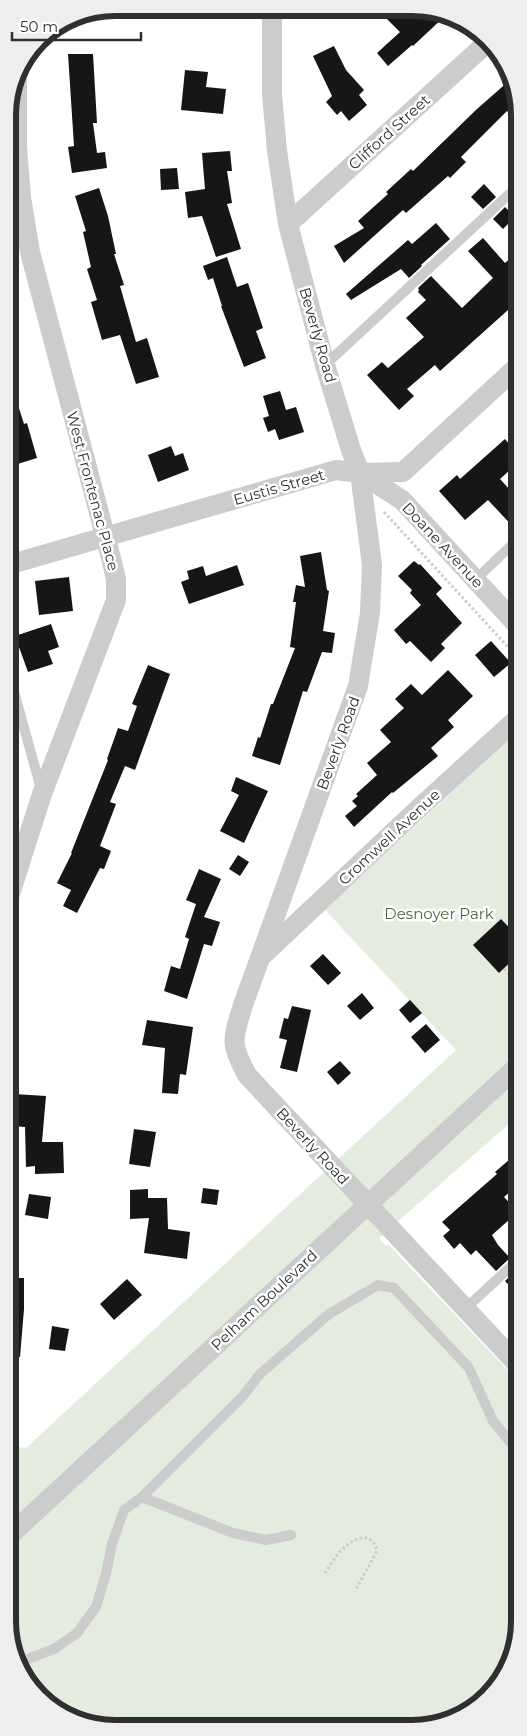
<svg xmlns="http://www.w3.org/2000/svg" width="527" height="1736" viewBox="0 0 527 1736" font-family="Montserrat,sans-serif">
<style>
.green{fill:#e4ebdf}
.building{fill:#161616}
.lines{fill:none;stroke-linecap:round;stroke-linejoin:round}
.path{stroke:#ccc;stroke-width:3;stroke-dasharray:2.5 2.5;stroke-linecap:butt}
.lane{stroke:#ccc;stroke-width:10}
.street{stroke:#ccc;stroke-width:20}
.labels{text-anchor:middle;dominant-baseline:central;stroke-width:5;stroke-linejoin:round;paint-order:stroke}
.street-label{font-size:15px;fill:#2f2f2f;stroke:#fff}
.park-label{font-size:15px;fill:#4e6740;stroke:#fff}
.rim{fill:none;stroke:#2f2f2f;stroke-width:6}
</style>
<rect width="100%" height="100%" fill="#fff"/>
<!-- green -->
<path class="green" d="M 518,731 L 519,1115 L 379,1238 L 386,1246 L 388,1244 L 519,1382 L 519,1628 L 493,1692 L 433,1726 L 94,1726 L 39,1697 L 10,1642 L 9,1446 L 26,1448 L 456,1050 L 325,910 Z"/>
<!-- building -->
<g class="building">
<path d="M 397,9 L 433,10 L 445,16 L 413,46 L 412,45 L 388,66 L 377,53 L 400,32 L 387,19 Z"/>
<path d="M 334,46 L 346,70 L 364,90 L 359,95 L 367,105 L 349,121 L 341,111 L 337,115 L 326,102 L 332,96 L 313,56 Z"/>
<path d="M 68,54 L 93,54 L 97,123 L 93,123 L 97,153 L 105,152 L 107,168 L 72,173 L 68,147 L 74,146 Z"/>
<path d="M 185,70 L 208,72 L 206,87 L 226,89 L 223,114 L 181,110 Z"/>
<path d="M 510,80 L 517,94 L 518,108 L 510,114 L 507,111 L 461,157 L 466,162 L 450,178 L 448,176 L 406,213 L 403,210 L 344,263 L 334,246 L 364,228 L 358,221 L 388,194 L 386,192 L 411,169 L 413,171 L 477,109 Z"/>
<path d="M 230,151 L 232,171 L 227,171 L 232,203 L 227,204 L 241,249 L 216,257 L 202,216 L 188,218 L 185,192 L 205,189 L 202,153 Z"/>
<path d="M 177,168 L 179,189 L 161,190 L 160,169 Z"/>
<path d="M 484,184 L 496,197 L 483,209 L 471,197 Z"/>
<path d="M 99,188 L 108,216 L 116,254 L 114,254 L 124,285 L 120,286 L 136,342 L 147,338 L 159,377 L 136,384 L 120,335 L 102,340 L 91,302 L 97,300 L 87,269 L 91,267 L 83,232 L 86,231 L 75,196 Z"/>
<path d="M 505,207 L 515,217 L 503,229 L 493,219 Z"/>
<path d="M 436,223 L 450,239 L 421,265 L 422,266 L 409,278 L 401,269 L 351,300 L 346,294 L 408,240 L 412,244 Z"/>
<path d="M 483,238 L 505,263 L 518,251 L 518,301 L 440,371 L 435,365 L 407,389 L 414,396 L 399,410 L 367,375 L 382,362 L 388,368 L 424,337 L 406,318 L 426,300 L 418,292 L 419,290 L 418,288 L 431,276 L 462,308 L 493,278 L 468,251 Z"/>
<path d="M 227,257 L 237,287 L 248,283 L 263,328 L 256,331 L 266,358 L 244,367 L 221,306 L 222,306 L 213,278 L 208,280 L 203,266 Z"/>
<path d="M 11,383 L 24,424 L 27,423 L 37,458 L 11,466 L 8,457 L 8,384 Z"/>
<path d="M 280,391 L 286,410 L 296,407 L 304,432 L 279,440 L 275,429 L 268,432 L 263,418 L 269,416 L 263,396 Z"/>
<path d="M 505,439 L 518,455 L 518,463 L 500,479 L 518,499 L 518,532 L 488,500 L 465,520 L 439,491 L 457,475 L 460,479 Z"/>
<path d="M 171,446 L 175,456 L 183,453 L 189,470 L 158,482 L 148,455 Z"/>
<path d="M 321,552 L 327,590 L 329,591 L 323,631 L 335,633 L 332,653 L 322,652 L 307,692 L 303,691 L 280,765 L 252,756 L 258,737 L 260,738 L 271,704 L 273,704 L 295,648 L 290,647 L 296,602 L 293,602 L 296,585 L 305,587 L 300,556 Z"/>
<path d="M 414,561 L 419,565 L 420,564 L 442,588 L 436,594 L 462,623 L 441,644 L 445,648 L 431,662 L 410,641 L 406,644 L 394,630 L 421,605 L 410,593 L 412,590 L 398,576 Z"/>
<path d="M 237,565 L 244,585 L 189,604 L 181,582 L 189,579 L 187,571 L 203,566 L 206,576 Z"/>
<path d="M 69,577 L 73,611 L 39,615 L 35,581 Z"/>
<path d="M 51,624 L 59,647 L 48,651 L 53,664 L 28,672 L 15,636 Z"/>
<path d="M 491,641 L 511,663 L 494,677 L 475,655 Z"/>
<path d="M 148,665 L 170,674 L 135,770 L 125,766 L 110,802 L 116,804 L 100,846 L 111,851 L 104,869 L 100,868 L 77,913 L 63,906 L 71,890 L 57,883 L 72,853 L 71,853 L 108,760 L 107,759 L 118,728 L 128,731 L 137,706 L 132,704 Z"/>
<path d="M 448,670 L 473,696 L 448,720 L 454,727 L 431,748 L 438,756 L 393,793 L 392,792 L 354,827 L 345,816 L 357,806 L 352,801 L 358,796 L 356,794 L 377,775 L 367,763 L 391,742 L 380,730 L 404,708 L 395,699 L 411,684 L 422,695 Z"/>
<path d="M 236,777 L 268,791 L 244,843 L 220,831 L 239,795 L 231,791 Z"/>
<path d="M 238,855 L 249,862 L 240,876 L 229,869 Z"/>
<path d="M 199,869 L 221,879 L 204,917 L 220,922 L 212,946 L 204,944 L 187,999 L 164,991 L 171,966 L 180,969 L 189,939 L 185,937 L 196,904 L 186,900 Z"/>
<path d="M 501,919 L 518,937 L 518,955 L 499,973 L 473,945 Z"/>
<path d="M 323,954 L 341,973 L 328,985 L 310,966 Z"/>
<path d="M 362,993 L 374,1008 L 360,1020 L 347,1006 Z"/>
<path d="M 410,1000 L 422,1013 L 410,1023 L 399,1010 Z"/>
<path d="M 292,1006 L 311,1010 L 297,1072 L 280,1068 L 287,1040 L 279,1038 L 284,1018 L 288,1019 Z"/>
<path d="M 147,1020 L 193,1027 L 186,1075 L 180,1074 L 178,1094 L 162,1093 L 165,1048 L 142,1045 Z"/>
<path d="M 426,1024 L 440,1040 L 425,1053 L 411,1037 Z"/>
<path d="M 340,1061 L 351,1073 L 338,1085 L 327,1072 Z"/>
<path d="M 14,1094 L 46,1096 L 42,1142 L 63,1142 L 64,1173 L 35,1174 L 35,1166 L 26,1167 L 25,1127 L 12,1126 Z"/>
<path d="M 134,1129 L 156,1132 L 150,1167 L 129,1164 Z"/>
<path d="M 519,1151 L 519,1184 L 504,1197 L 518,1212 L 492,1235 L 498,1245 L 510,1258 L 496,1271 L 476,1250 L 471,1255 L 460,1243 L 454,1249 L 443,1236 L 450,1230 L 442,1222 L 497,1174 L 495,1172 Z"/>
<path d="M 203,1188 L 219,1190 L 217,1205 L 201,1203 Z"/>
<path d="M 148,1189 L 148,1198 L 167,1198 L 168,1229 L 190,1232 L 187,1259 L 144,1253 L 149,1218 L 130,1219 L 130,1190 Z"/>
<path d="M 29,1194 L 51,1197 L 48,1219 L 25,1215 Z"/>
<path d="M 519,1268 L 519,1296 L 505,1281 Z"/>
<path d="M 9,1278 L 24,1278 L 24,1309 L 20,1357 L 9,1356 Z"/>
<path d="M 127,1279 L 142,1295 L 114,1320 L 100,1304 Z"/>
<path d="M 52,1326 L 69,1329 L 65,1351 L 49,1349 Z"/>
</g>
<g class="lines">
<!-- path -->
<g class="path">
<path d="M 384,512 L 518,658"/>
<path d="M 504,969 L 515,979"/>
<path d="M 325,1573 C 331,1565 336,1554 344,1548 C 355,1537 373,1531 377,1551 L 355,1591"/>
</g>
<!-- lane -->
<g class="lane">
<path d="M 325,365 L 518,186"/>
<path d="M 475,580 L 518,539"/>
<path d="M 8,670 L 41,789"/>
<path d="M 466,1308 L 519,1259"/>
<path d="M 142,1497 L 233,1533 L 266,1540 L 291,1535"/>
<path d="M 20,1662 L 54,1649 L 77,1633 L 96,1607 L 106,1574 L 112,1544 L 124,1510 L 142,1497 L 242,1397 L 260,1374 L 329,1314 L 378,1285 L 394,1288 L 469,1368 L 493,1421 L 519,1453"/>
</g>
<!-- street -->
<g class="street">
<path d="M 272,9 L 272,94 L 277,151 L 288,224 L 325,365 L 351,450 L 360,473 L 372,565 L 370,613 L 358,686 L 243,1005 C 233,1039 229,1042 247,1075 L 519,1366"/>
<path d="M 288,224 L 489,41"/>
<path d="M 360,473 L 402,500 L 518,626"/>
<path d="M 8,565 L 336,470 L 360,473 L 403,472 L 518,366"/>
<path d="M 9,897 L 42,794 L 116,600 L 116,579 L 111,558 L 30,252 L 21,197 L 17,147 L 17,72"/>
<path d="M 264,954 L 417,810 L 518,718"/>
<path d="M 9,1536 L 519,1065"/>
</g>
</g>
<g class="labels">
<!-- street labels -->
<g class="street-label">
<text transform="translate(389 132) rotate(-42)">Clifford Street</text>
<text transform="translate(318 335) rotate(74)">Beverly Road</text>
<text transform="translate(279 487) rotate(-16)">Eustis Street</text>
<text transform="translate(93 491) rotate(75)">West Frontenac Place</text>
<text transform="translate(443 545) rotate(47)">Doane Avenue</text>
<text transform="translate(338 743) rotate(-70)">Beverly Road</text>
<text transform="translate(389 837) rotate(-43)">Cromwell Avenue</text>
<text transform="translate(313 1146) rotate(47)">Beverly Road</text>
<text transform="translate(264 1300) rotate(-43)">Pelham Boulevard</text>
</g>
<!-- park labels -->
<g class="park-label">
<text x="439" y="913">Desnoyer Park</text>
</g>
</g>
<!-- crop -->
<path d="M0 0H527V1736H0ZM115 16H412A99 99 0 0 1 511 115V1621A99 99 0 0 1 412 1720H115A99 99 0 0 1 16 1621V115A99 99 0 0 1 115 16Z" fill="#eee" fill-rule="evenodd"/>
<path class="rim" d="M115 16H412A99 99 0 0 1 511 115V1621A99 99 0 0 1 412 1720H115A99 99 0 0 1 16 1621V115A99 99 0 0 1 115 16Z"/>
<!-- scale -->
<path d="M12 32v8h129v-8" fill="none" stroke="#2f2f2f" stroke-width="2.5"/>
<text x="20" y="32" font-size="15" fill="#2f2f2f" stroke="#ffffff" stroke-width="4" paint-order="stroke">50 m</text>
</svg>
